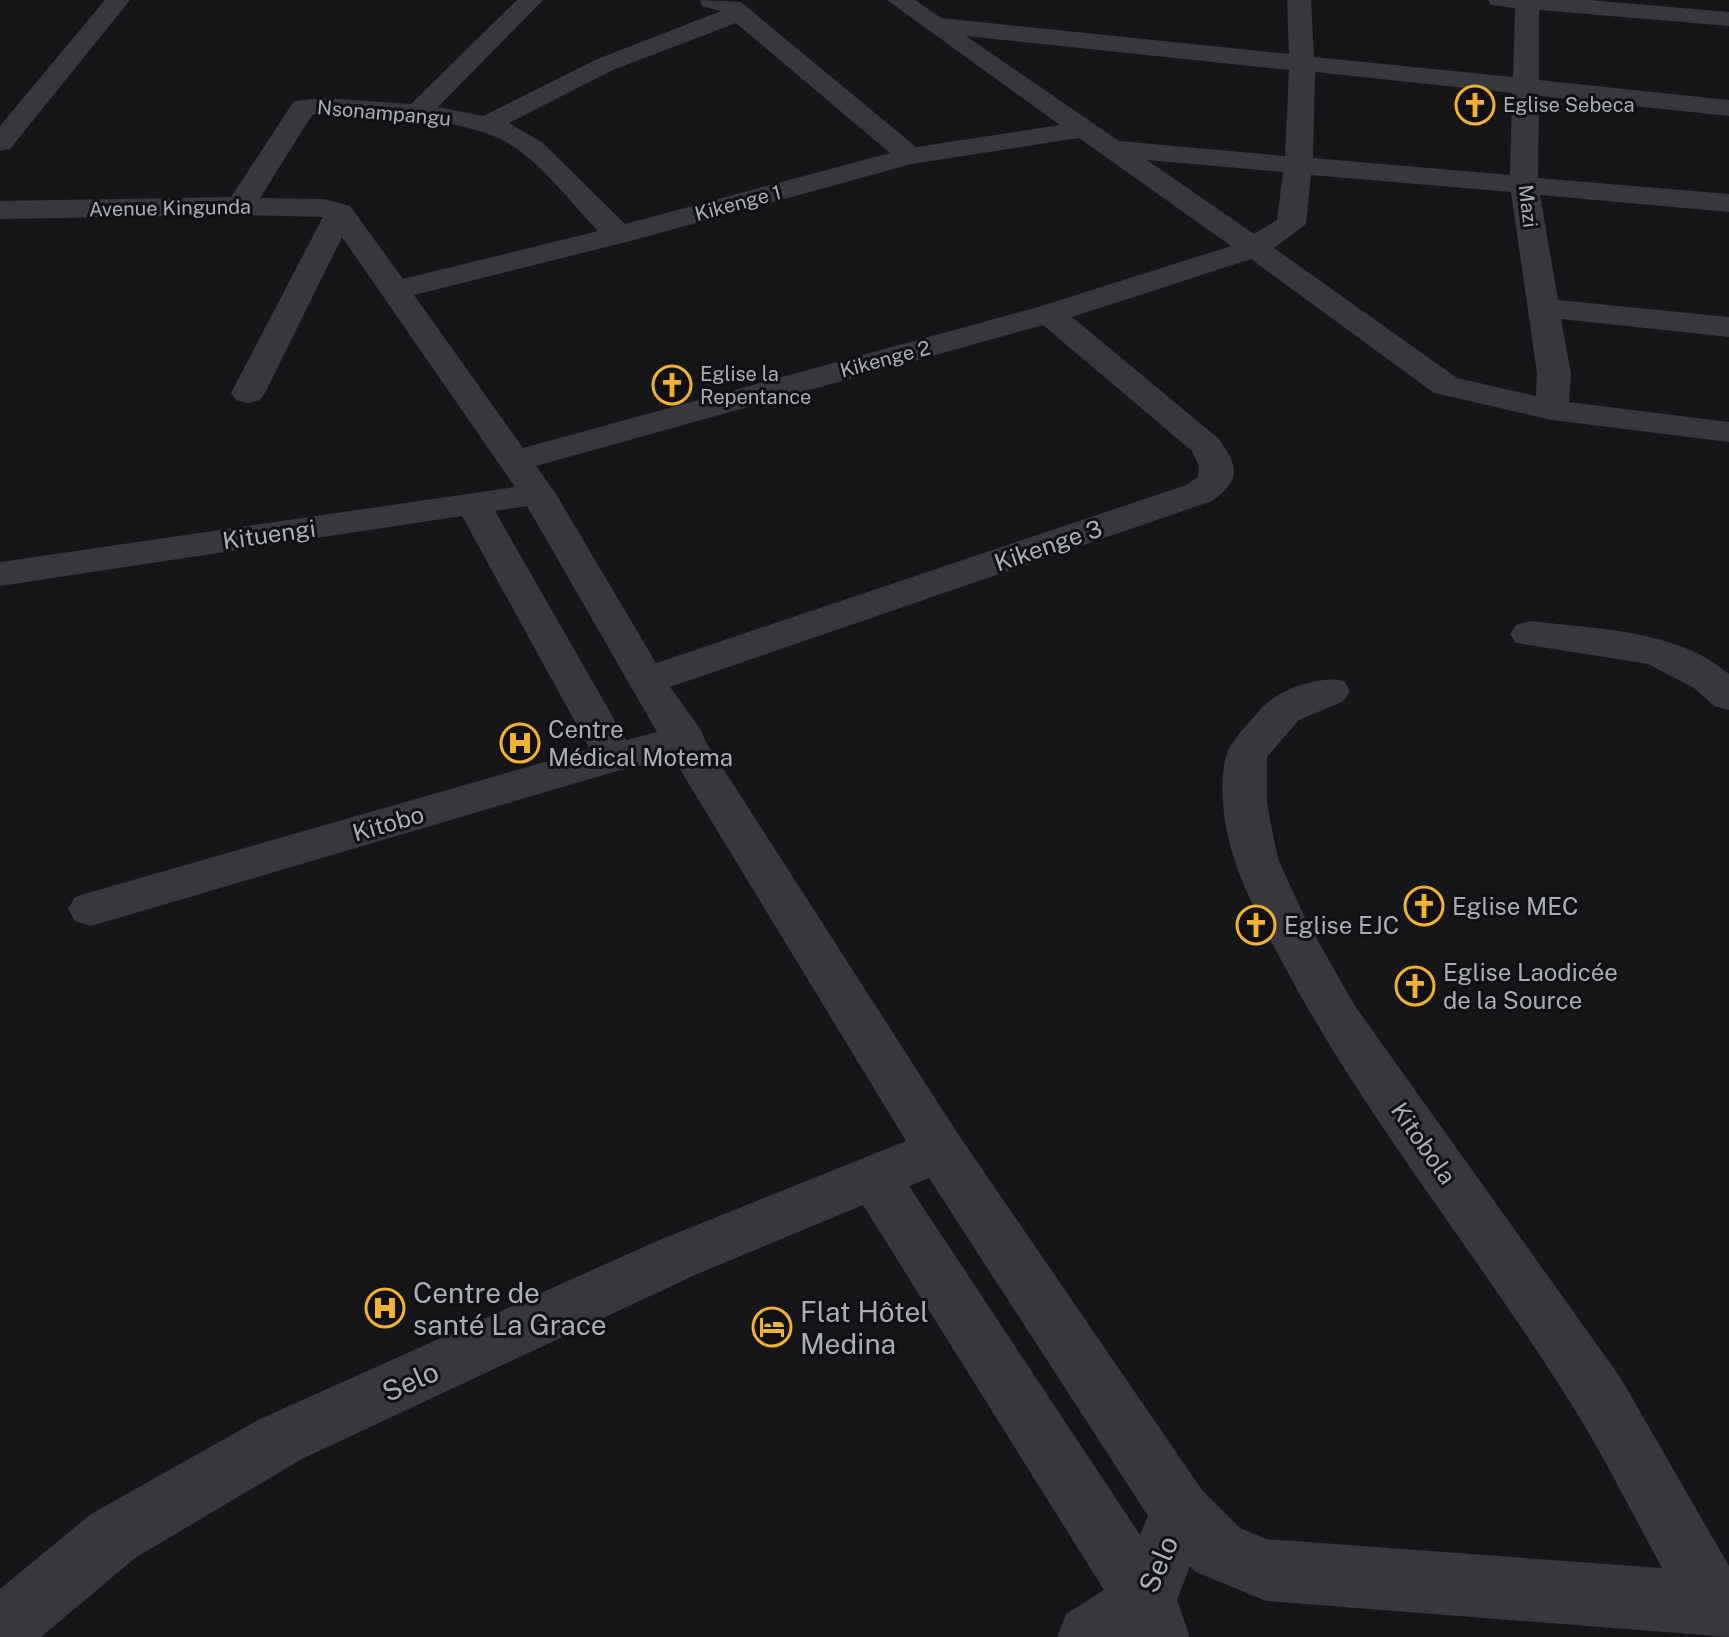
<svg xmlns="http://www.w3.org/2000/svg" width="1729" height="1637" viewBox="0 0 1729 1637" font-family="'Public Sans',sans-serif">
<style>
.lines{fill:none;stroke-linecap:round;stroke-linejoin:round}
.minor{fill:#37383d;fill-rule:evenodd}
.labels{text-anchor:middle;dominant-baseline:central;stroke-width:6;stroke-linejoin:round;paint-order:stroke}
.far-poi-label{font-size:20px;fill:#a8adb8;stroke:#111113;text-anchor:start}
.far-street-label{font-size:20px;fill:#a8adb8;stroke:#111113}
.street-label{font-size:24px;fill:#a8adb8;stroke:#111113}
.poi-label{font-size:24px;fill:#a8adb8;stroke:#111113;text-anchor:start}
.near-poi-label{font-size:28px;fill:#a8adb8;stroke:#111113;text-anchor:start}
.near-street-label{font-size:28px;fill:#a8adb8;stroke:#111113}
</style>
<rect width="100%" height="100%" fill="#161618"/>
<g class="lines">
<!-- minor -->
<g class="minor">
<path d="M 105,0 L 130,0 L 10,149 L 0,151 L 0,126 Z"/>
<path d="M 517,0 L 543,0 L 438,107 L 483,116 L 595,60 L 721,11 L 702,6 L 700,0 L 741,2 L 916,147 L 1060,125 L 887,0 L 915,0 L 941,18 L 1289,54 L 1287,0 L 1311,0 L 1314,57 L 1513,77 L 1515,8 L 1491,5 L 1488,0 L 1588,0 L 1729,12 L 1729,26 L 1539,10 L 1539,80 L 1729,100 L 1729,116 L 1539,96 L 1538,178 L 1729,194 L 1729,212 L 1540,195 L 1558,300 L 1729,317 L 1729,337 L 1561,319 L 1571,373 L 1569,402 L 1729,422 L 1729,442 L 1552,420 L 1434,393 L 1251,259 L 1072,317 L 1219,439 C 1239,468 1241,480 1212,501 L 670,687 L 701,730 L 706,742 L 958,1134 L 1202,1490 L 1240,1528 L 1266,1539 L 1662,1568 C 1634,1517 1608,1464 1578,1415 C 1485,1264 1371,1127 1287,971 C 1259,919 1227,863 1223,803 C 1220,750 1229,745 1262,708 C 1279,689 1321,675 1344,681 L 1350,691 L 1344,701 L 1299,720 L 1267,757 L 1267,804 L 1278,859 L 1306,920 L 1355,1006 L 1620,1377 L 1729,1566 L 1729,1637 L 1266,1601 L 1196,1572 L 1190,1566 L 1177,1600 L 1190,1637 L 1057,1637 L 1066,1614 L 1104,1590 L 863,1205 L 695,1275 L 302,1459 L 135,1558 L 41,1637 L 0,1637 L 0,1589 L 91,1514 L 260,1419 L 657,1241 L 906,1141 L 673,758 L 617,771 L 91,926 L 75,921 L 68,909 L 75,897 L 91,892 L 590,749 L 462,516 L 0,586 L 0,562 L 515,487 L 342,237 L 265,393 L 260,400 L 248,403 L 236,400 L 231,393 L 323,217 L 240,215 L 0,219 L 0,201 L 231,197 L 294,101 L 323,98 L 411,104 ZM 736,23 L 890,153 L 625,224 L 543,143 L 509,123 L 613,70 ZM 966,36 L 1289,70 L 1285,156 L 1119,141 ZM 1315,72 L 1512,93 L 1510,175 L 1313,158 ZM 312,115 C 362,113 469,117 511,145 C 544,166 571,203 598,231 L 403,279 L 350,206 L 324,199 L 260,198 ZM 1079,138 L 1231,246 L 1038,307 L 523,448 L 414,295 L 630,241 L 912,164 ZM 1147,160 L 1283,172 L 1277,220 L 1254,234 ZM 1311,175 L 1511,192 L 1537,373 L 1536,396 L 1457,378 L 1274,248 L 1306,224 ZM 1043,325 L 1192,451 L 1199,466 L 1198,477 L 1186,485 L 656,663 L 556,494 L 536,466 ZM 527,506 L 657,732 L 626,740 L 495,511 ZM 929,1178 L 1148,1516 L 1140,1535 L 909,1186 Z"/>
<path d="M 1530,621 C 1594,629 1677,629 1729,674 L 1729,710 L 1714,706 L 1694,688 L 1648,664 L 1516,643 L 1510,634 L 1516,625 Z"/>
</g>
</g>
<!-- icons -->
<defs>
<symbol id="church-ring" viewBox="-11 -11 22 22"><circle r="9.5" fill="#111113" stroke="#f2b134" stroke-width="1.5"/><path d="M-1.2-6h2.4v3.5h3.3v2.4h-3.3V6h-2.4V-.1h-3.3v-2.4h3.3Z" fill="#f2b134"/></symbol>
<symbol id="hospital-ring" viewBox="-11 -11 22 22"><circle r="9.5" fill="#111113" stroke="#f2b134" stroke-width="1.5"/><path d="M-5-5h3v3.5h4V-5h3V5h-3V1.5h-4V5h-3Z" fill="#f2b134"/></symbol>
<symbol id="hotel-ring" viewBox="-11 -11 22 22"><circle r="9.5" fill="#111113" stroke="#f2b134" stroke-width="1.5"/><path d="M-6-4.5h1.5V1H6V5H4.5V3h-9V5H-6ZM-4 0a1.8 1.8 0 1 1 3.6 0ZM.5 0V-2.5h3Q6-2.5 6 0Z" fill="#f2b134"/></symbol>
</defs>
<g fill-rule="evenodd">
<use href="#church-ring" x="1453" y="83" width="44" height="44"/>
<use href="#church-ring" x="650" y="363" width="44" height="44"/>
<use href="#hospital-ring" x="498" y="721" width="44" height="44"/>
<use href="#church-ring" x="1402" y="884" width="44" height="44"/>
<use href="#church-ring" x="1234" y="903" width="44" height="44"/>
<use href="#church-ring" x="1393" y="964" width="44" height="44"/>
<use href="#hospital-ring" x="363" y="1286" width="44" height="44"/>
<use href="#hotel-ring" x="750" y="1305" width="44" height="44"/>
</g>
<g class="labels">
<!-- far-poi labels -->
<g class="far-poi-label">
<text x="1503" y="105">Eglise Sebeca</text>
<text x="700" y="374">Eglise la<tspan x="700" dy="23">Repentance</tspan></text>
</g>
<!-- far-street labels -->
<g class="far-street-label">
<text transform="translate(384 113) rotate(5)">Nsonampangu</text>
<text transform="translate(738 203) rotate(-15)">Kikenge 1</text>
<text transform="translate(1528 206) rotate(83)">Mazi</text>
<text transform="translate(170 208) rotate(-1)">Avenue Kingunda</text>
<text transform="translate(885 359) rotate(-15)">Kikenge 2</text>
</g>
<!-- street labels -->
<g class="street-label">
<text transform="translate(269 534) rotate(-8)">Kituengi</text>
<text transform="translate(1048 545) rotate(-19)">Kikenge 3</text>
<text transform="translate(388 823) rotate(-16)">Kitobo</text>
<text transform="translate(1424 1143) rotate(55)">Kitobola</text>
</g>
<!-- poi labels -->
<g class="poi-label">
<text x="548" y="729">Centre<tspan x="548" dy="28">Médical Motema</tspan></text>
<text x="1452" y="906">Eglise MEC</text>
<text x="1284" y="925">Eglise EJC</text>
<text x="1443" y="972">Eglise Laodicée<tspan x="1443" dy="28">de la Source</tspan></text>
</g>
<!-- near-poi labels -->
<g class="near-poi-label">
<text x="413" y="1292">Centre de<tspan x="413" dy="32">santé La Grace</tspan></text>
<text x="800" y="1311">Flat Hôtel<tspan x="800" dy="32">Medina</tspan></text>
</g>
<!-- near-street labels -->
<g class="near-street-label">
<text transform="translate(410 1381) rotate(-24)">Selo</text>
<text transform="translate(1158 1564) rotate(-67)">Selo</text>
</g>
</g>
</svg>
